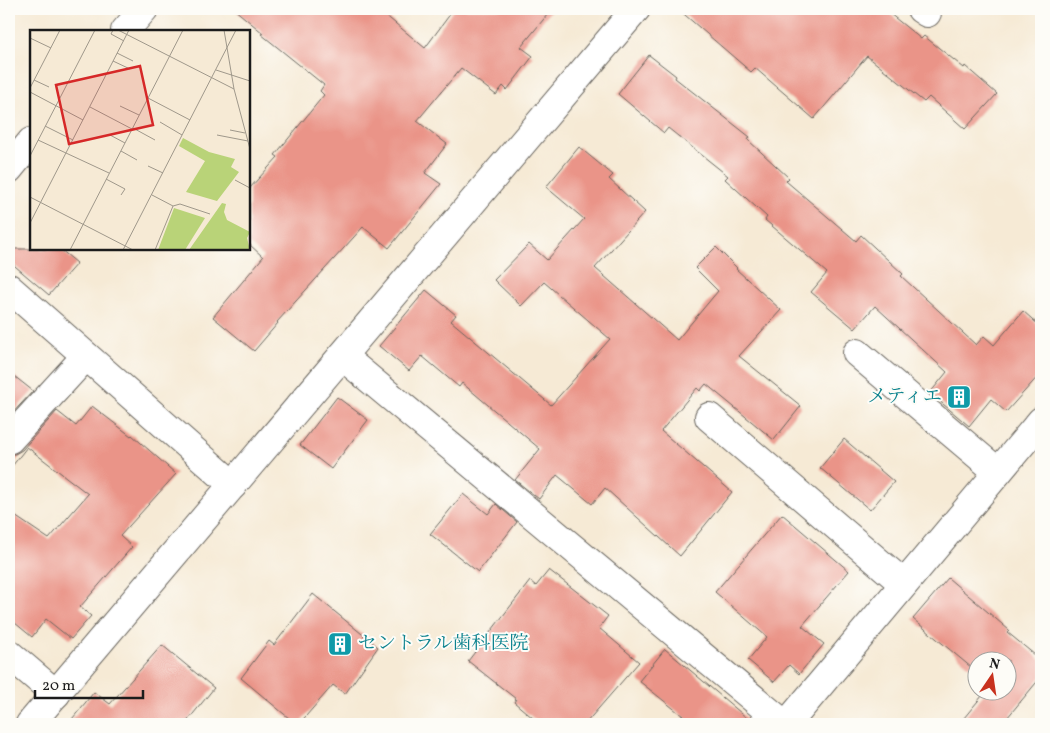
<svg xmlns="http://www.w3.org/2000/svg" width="1050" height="733" viewBox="0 0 1050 733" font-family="Vollkorn,'Noto Serif JP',serif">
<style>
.building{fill:#ea9488}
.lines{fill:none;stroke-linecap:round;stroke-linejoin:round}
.minor-casing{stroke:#68645d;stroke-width:30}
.tertiary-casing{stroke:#68645d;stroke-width:30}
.minor{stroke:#fff;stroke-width:28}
.tertiary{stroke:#fff;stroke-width:28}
.labels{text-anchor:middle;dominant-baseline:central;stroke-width:4;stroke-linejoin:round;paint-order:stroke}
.culture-label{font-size:19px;fill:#0d838f;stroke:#fdfcf7;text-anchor:end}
.inset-road{fill:none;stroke:#9f988b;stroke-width:1}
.view{fill:#d62828;fill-opacity:0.15;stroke:#d62828;stroke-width:2.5}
.inset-edge{fill:none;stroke:#1c1c1c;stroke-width:2.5}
</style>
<rect width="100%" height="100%" fill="#fdfcf7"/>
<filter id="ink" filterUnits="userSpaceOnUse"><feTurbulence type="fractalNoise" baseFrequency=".02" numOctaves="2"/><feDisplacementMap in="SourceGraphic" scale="10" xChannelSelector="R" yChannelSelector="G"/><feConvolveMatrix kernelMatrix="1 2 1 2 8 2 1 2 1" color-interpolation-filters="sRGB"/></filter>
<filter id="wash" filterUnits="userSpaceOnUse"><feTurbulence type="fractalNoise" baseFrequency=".0096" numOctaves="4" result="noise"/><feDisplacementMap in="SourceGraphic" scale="20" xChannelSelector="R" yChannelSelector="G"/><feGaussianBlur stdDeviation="1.12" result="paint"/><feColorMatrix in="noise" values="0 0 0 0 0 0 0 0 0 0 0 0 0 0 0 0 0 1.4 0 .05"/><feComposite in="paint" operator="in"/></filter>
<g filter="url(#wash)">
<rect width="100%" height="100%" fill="#f6ead5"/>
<g id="blocks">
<!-- building -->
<g class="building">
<path d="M 234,9 L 378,9 L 425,48 L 454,9 L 552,9 L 521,47 L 533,56 L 507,90 L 503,86 L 496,95 L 461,68 L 417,121 L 447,144 L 425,173 L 441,184 L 389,248 L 363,227 L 277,322 L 278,323 L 254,351 L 213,317 L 263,257 L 249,244 L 249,189 L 278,157 L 275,155 L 324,95 L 320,91 L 324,85 L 261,34 L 263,33 Z"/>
<path d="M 678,9 L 884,9 L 921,39 L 924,36 L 964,68 L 965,66 L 997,94 L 965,129 L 929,97 L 924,102 L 867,56 L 814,119 L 755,68 L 751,72 Z"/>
<path d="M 649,55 L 676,76 L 675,78 L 750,137 L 748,140 L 789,178 L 786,181 L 856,241 L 861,235 L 903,274 L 901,276 L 976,345 L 984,336 L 994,345 L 1023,311 L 1041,327 L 1041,373 L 1006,412 L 991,399 L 969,426 L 930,393 L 947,372 L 875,306 L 855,329 L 811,292 L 827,273 L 765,220 L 767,217 L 725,179 L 728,176 L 668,128 L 664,133 L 618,94 Z"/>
<path d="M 579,147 L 613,175 L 609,179 L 645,212 L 595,268 L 677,340 L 718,291 L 695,268 L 716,247 L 737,268 L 736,269 L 781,310 L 739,356 L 801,406 L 774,440 L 706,384 L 700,391 L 697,388 L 661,431 L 732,492 L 680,556 L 605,488 L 592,504 L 557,475 L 539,499 L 515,480 L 540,449 L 462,383 L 459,387 L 422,356 L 409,371 L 379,346 L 426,290 L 456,315 L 451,321 L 551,405 L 610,339 L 544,282 L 521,306 L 494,280 L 529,244 L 547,260 L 584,219 L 546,187 Z"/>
<path d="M 9,249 L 60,249 L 77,263 L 49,295 L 9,261 Z"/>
<path d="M 9,372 L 33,391 L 9,417 Z"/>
<path d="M 337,397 L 368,420 L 331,469 L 300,445 Z"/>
<path d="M 92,406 L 131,436 L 132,435 L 176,474 L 120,536 L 132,547 L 80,607 L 91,616 L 71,639 L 46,619 L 32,637 L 9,618 L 9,512 L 49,539 L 88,494 L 27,447 L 9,470 L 9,454 L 15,454 L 22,450 L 57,411 L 76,426 Z"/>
<path d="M 844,439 L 894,482 L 870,510 L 820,468 Z"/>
<path d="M 463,494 L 488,514 L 496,504 L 517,522 L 478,572 L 430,534 Z"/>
<path d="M 782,514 L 849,571 L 802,626 L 824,644 L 799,674 L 789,665 L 774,682 L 748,660 L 767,637 L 715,592 Z"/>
<path d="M 549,570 L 608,616 L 599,628 L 639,662 L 585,724 L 540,724 L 514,702 L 516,699 L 468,661 L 530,581 L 536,586 Z"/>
<path d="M 948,578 L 1009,630 L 1007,632 L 1041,660 L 1041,677 L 1002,724 L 959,724 L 987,690 L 1008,690 L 1008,660 L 978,660 L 978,673 L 913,619 Z"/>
<path d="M 313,594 L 378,647 L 345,694 L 333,685 L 299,724 L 296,724 L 241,678 L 269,641 L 274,645 Z"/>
<path d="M 162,645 L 214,688 L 185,724 L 68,724 L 94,692 L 110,704 Z"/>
<path d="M 665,649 L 754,724 L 693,724 L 639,681 Z"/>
</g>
</g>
</g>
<g filter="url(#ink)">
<use href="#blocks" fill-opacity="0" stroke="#68645d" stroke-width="1"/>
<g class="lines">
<defs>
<g id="minor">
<path d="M 921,9 L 927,13"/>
<path d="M 125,31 L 144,9"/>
<path d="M 9,169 L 31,142"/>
<path d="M 857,353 L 998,472"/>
<path d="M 342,356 L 784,724"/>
<path d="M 709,417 L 904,584"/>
<path d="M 10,439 L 86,356"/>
<path d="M 9,654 L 56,694"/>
<path d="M 30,724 L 636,9"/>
<path d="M 787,724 L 1041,421"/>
</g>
<path id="tertiary" d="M 9,288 L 233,485"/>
</defs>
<!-- minor casing -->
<use href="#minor" class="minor-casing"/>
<!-- tertiary casing -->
<use href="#tertiary" class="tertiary-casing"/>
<!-- minor -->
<use href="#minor" class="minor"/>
<!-- tertiary -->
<use href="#tertiary" class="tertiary"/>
</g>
</g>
<!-- icons -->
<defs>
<symbol id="building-square" viewBox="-11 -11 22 22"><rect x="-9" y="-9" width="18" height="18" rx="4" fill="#0f9aa8" stroke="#fdfcf7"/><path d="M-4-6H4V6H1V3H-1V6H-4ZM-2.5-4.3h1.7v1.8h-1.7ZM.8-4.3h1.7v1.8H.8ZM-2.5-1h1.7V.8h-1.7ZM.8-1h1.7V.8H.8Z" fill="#fff"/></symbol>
</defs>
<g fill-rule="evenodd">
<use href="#building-square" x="945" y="383" width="28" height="28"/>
<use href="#building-square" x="326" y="630" width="28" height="28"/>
</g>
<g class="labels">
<!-- culture labels -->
<g class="culture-label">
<text x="942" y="397">メティエ</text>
<text x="358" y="644" text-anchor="start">セントラル歯科医院</text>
</g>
</g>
<!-- overview -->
<g transform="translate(30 30)">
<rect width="220" height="220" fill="#f6ead5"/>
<path d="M 153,108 L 179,122 L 205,129 L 201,137 L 209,142 L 187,171 L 156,162 L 175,131 L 149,116 ZM 192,173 L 196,174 L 194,182 L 197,190 L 220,202 L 217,208 L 220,220 L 159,220 ZM 144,178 L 175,188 L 155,220 L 128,220 Z" fill="#b9d378"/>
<path class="inset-road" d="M 83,0 L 81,4 L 94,11M 88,0 L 204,59M 194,0 L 204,59 L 220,119M 0,8 L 21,18M 87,23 L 103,31M 83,31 L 100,39M 186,40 L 220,51M 4,50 L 19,57M 0,58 L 30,0M 0,62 L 53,90M 118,68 L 160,90M 90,76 L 109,85M 60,77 L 102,99M 130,92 L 152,105M 15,96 L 43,110M 103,98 L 125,110M 200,100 L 215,103M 80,105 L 95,113M 187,105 L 218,111M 8,110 L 79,143M 91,121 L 107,130M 0,126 L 65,0M 118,136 L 133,143M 76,149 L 95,159 L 91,165M 205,150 L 220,158M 122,165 L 143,176 L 150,174 L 180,184M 0,167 L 103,220M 0,193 L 99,0M 40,220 L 153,0M 93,220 L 206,0M 125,220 L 143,176"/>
<path class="view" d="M 110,36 L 123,95 L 39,114 L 26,55 Z"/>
<rect width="220" height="220" class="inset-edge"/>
</g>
<!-- margin -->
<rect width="1050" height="733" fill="none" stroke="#fdfcf7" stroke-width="30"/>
<!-- north arrow -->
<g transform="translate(992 676) rotate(13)"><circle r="24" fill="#fdfcf7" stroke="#a3a29f"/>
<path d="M0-4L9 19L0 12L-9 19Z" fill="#c8321e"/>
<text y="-8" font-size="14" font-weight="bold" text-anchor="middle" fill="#1c1c1c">N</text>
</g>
<!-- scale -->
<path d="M35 690v8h108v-8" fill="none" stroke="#1c1c1c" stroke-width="2.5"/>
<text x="42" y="690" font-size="15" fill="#1c1c1c" stroke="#fdfcf7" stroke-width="4" paint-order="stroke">20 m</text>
</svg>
